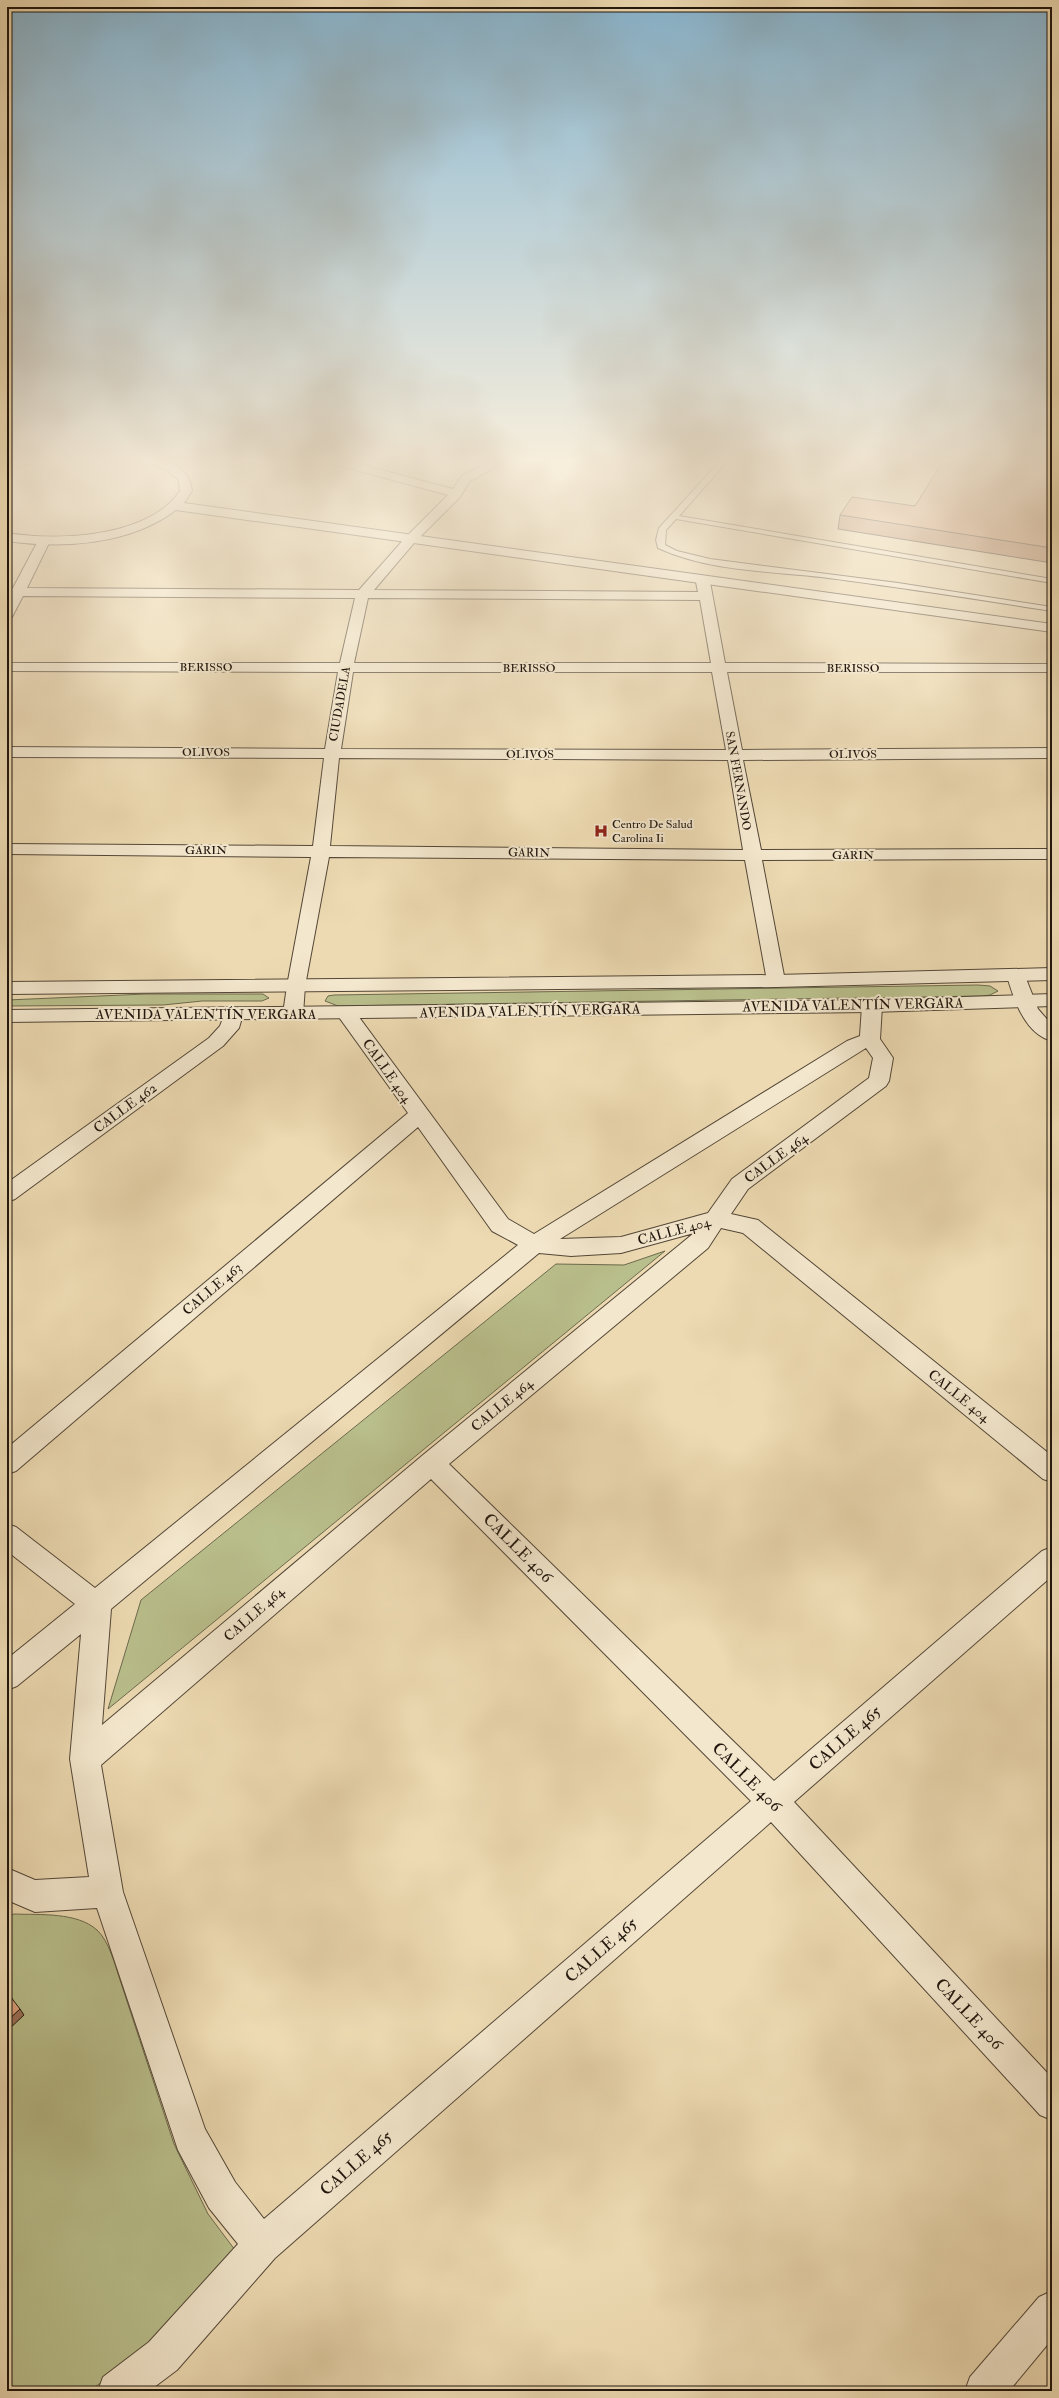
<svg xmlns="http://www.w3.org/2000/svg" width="1059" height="2398" viewBox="0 0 1059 2398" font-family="'IM FELL Double Pica',serif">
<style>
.green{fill:#b9bf8c;stroke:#6c6a4d}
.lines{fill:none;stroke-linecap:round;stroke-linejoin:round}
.service-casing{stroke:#534737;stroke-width:2}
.minor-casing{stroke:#534737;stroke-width:2}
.tertiary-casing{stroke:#534737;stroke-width:2}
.service{fill:#f3e7cd;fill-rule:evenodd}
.minor{fill:#f3e7cd;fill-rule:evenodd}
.tertiary{fill:#f3e7cd;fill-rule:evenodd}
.wall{fill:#be8b6c;stroke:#20160e}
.shaded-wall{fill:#9b7158;stroke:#20160e}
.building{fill:#dda27e;stroke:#20160e}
.labels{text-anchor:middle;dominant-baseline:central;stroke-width:4;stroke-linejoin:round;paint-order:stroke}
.far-street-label{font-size:12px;fill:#20160e;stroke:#f3e7cd}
.far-poi-label{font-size:12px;fill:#20160e;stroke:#f3e7cd;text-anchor:start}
.street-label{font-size:14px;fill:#20160e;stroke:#f3e7cd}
.near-street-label{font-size:17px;fill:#20160e;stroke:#f3e7cd}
</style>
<rect width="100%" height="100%" fill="#eddab2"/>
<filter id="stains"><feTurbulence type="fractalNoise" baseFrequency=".005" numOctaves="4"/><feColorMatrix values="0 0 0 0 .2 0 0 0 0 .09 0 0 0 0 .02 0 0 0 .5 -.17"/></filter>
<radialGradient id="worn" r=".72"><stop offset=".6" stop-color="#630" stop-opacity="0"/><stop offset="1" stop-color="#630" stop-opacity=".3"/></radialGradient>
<!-- green -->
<g class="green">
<path d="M 978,985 L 990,986 L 998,991 L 990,995 L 982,996 L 338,1006 L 325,1001 L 328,996 L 334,995 Z"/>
<path d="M 146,994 L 263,994 L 269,998 L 262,1001 L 202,1001 L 163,1005 L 7,1006 L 7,1000 Z"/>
<path d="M 665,1251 L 108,1709 L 141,1600 L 556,1264 L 624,1265 Z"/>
<path d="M 14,1914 C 40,1915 77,1912 97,1930 C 109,1941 115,1965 120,1980 L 174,2144 L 208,2214 L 238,2254 L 158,2343 L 89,2391 L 9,2391 L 7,2389 L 7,1917 Z"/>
</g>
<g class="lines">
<defs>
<path id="service" d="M 723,458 L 730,458 L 679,516 L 1052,579 L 1052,583 L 676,519 L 666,530 L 665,545 L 677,551 L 710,559 L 898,583 L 1052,607 L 1052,611 C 975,599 899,587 821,577 C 768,571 708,571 658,548 L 656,540 L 659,528 Z"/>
<g id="minor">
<path d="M 169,458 L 156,464 L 150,461 L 153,458 Z"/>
<path d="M 317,458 L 336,458 L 453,489 L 462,476 L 498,458 L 513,458 L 470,481 L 460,497 L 414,543 L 374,590 L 698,592 L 696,582 L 703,578 L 710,582 L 725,663 L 1052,664 L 1052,672 L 727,672 L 742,750 L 1052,748 L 1052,758 L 743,760 L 761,850 L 1052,849 L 1052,859 L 762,860 L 785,981 L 783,985 L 776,987 L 769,985 L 767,981 L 745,860 L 329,857 L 305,986 L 303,1014 L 300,1018 L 293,1020 L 286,1018 L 283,1014 L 287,986 L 311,857 L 7,854 L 7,844 L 313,846 L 324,758 L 7,757 L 7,747 L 325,749 L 338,672 L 7,671 L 7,663 L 340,663 L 355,598 L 23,596 L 12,617 L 7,618 L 7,601 L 9,596 L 7,596 L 7,588 L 13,588 L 38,541 L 44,537 L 50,541 L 27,588 L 359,590 L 406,537 L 448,495 L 319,460 ZM 368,598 L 700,600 L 711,663 L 354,663 ZM 353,672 L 712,672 L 726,750 L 341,749 ZM 339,758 L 728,760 L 743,850 L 330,846 Z"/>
<path d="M 1016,970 L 1023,972 L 1025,976 L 1038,1009 L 1052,1025 L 1052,1041 C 1025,1034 1014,1000 1007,976 L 1009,972 Z"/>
<path d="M 872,1000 L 879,1002 L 882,1006 L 880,1039 L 893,1058 L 889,1081 L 886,1086 L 748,1189 L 731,1214 L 758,1220 L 1052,1456 L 1052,1482 L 1043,1479 L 743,1233 L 721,1228 L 708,1248 L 449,1464 L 774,1781 L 1042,1551 L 1052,1547 L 1052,1576 L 794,1802 L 1052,2078 L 1052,2120 L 1040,2115 L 771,1822 L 275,2258 L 177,2370 L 149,2391 L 98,2391 L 103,2377 L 149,2342 L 238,2244 L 209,2208 L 178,2150 L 97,1908 L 35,1912 L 7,1900 L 7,1868 L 35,1880 L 89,1877 L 70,1759 L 81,1634 L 17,1686 L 7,1690 L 7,1659 L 75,1604 L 7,1551 L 7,1524 L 16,1527 L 95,1588 L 518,1245 L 492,1231 L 418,1127 L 16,1471 L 7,1474 L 7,1448 L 408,1113 L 336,1013 L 339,1009 L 346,1007 L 353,1009 L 508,1219 L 534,1234 L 847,1041 L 860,1036 L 862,1006 L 865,1002 ZM 866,1048 L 873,1058 L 869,1078 L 732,1179 L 708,1213 L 621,1237 L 560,1239 ZM 694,1233 L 423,1455 L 102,1725 L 111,1609 L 539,1253 L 571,1256 L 621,1253 ZM 431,1479 L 751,1801 L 264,2219 L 235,2182 L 205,2129 L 123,1892 L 101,1765 Z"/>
<path d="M 233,1008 L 240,1010 L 243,1014 L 239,1028 L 223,1046 L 15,1199 L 7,1202 L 7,1183 L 209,1038 L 220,1026 L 226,1010 Z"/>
<path d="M 1052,2291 L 1052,2339 L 1009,2391 L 965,2391 L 970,2377 L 1039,2297 Z"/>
</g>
<g id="tertiary">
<path d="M 25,458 L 45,458 L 43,460 L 7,470 L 7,462 Z"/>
<path d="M 138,458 C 162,458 189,463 192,491 L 184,503 L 1052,624 L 1052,632 L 176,510 C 130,545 62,549 7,541 L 7,533 C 58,541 148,538 180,491 L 179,480 L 167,470 Z"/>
<path d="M 1052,968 L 1052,980 L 776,987 L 7,994 L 7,982 L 776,975 Z"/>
<path d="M 1052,994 L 1052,1006 L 872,1012 L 7,1022 L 7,1010 L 872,1000 Z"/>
</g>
</defs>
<!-- service casing -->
<use href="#service" class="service-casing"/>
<!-- minor casing -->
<use href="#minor" class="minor-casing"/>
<!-- tertiary casing -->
<use href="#tertiary" class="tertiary-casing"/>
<!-- service -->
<use href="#service" class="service"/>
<!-- minor -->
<use href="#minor" class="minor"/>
<!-- tertiary -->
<use href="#tertiary" class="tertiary"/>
</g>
<!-- wall -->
<path class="wall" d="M 1052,458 L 1052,563 L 838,529 L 840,515 L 915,506 Z"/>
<!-- shaded-wall -->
<path class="shaded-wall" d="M 20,2009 L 24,2015 L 7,2031 L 7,2021 Z"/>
<!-- building -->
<g class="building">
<path d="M 945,458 L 1052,458 L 1052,548 L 840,515 L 852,497 L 915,506 Z"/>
<path d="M 7,1992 L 20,2009 L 7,2021 Z"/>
</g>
<!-- sky -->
<linearGradient id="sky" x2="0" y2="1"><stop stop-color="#88b6d1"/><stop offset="0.58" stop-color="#f7eedc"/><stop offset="1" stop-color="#f7eedc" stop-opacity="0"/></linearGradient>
<rect width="1059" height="794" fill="url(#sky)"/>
<!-- icons -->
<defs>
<symbol id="hospital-bare" viewBox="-9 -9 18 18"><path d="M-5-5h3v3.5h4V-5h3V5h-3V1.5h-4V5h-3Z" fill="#8f2418" stroke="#f3e7cd" stroke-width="2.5" paint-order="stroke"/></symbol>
</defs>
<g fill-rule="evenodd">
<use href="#hospital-bare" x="591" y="821" width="20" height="20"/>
</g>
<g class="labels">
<!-- far-street labels -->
<g class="far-street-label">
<text x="206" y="667">BERISSO</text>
<text x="529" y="668">BERISSO</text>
<text x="853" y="668">BERISSO</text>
<text transform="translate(340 704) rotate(-80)">CIUDADELA</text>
<text x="206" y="752">OLIVOS</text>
<text x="530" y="754">OLIVOS</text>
<text x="853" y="754">OLIVOS</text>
<text transform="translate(738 781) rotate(80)">SAN FERNANDO</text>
<text x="206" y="850">GARIN</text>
<text transform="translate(529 853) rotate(1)">GARIN</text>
<text x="853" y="855">GARIN</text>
</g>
<!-- far-poi labels -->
<g class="far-poi-label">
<text x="612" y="824">Centro De Salud<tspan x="612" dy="14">Carolina Ii</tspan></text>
</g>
<!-- street labels -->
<g class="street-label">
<text transform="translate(853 1005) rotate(-1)">AVENIDA VALENTÍN VERGARA</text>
<text transform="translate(530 1011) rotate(-1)">AVENIDA VALENTÍN VERGARA</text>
<text x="206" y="1014">AVENIDA VALENTÍN VERGARA</text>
<text transform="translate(387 1071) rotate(55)">CALLE 404</text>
<text transform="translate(125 1108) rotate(-36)">CALLE 462</text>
<text transform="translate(776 1158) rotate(-36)">CALLE 464</text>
<text transform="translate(674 1231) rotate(-15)">CALLE 404</text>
<text transform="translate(212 1289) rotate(-40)">CALLE 463</text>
<text transform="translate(959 1396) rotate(39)">CALLE 404</text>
<text transform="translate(502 1405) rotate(-39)">CALLE 464</text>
<text transform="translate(254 1614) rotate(-41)">CALLE 464</text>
</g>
<!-- near-street labels -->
<g class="near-street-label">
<text transform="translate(518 1548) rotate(45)">CALLE 406</text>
<text transform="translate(845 1738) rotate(-41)">CALLE 465</text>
<text transform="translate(747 1777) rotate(45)">CALLE 406</text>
<text transform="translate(601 1950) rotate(-41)">CALLE 465</text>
<text transform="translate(969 2014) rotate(47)">CALLE 406</text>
<text transform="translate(356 2163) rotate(-41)">CALLE 465</text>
</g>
</g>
<!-- margin -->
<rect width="1059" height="2398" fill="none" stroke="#eddab2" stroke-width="24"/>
<rect x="8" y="8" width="1043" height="2382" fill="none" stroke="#20160e" stroke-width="2"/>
<rect x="12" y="12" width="1035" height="2374" fill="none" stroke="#20160e"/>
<rect width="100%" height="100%" filter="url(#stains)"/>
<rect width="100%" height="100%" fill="url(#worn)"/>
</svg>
